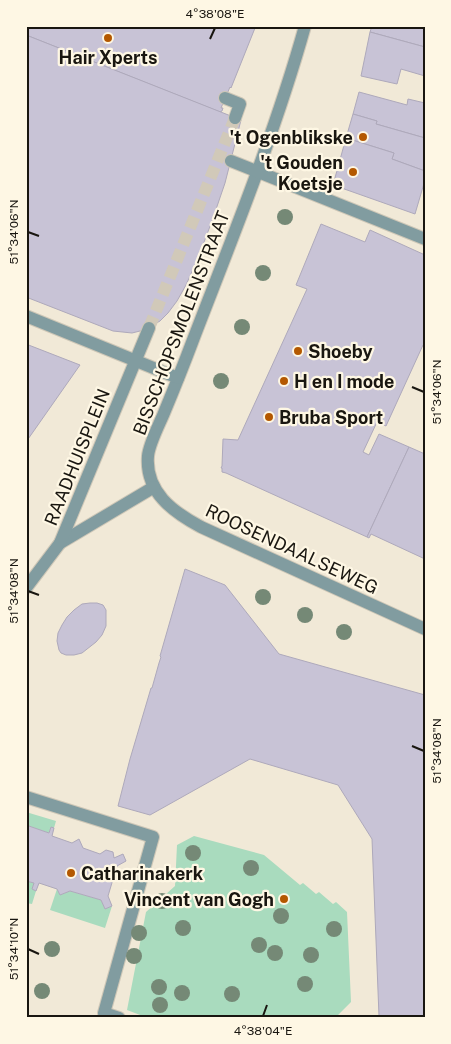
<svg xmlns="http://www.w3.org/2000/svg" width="451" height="1044" viewBox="0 0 451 1044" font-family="'Public Sans',sans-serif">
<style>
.green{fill:#a9dbbe}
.building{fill:#c8c3d6;stroke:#aea9bb}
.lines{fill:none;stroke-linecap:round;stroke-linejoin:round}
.street-tunnel{stroke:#d1c9b9;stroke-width:12;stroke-dasharray:12 6;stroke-linecap:butt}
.street-casing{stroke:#cec7b7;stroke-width:14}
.street{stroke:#819ca0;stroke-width:12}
.tree{fill:#758976}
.ticks{fill:none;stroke:#191610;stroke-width:2}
.poi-dot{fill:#b45800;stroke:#fef7e4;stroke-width:2}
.labels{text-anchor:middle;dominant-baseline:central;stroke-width:4.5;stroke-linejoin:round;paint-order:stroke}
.poi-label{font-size:18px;font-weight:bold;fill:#191610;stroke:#fef7e4;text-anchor:start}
.street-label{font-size:18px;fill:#191610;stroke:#fef7e4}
.neatline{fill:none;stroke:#191610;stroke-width:2}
.ticks-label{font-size:12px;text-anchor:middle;fill:#191610}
</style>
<rect width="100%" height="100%" fill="#f1e9d7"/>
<!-- green -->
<g class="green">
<path d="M 26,812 L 56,821 L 54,828 L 51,827 L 49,833 L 26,825 Z"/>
<path d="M 194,836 L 264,855 L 300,885 L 303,883 L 316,894 L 319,892 L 333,904 L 336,902 L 347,912 L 351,1002 L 337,1016 L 322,1016 L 322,1018 L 148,1018 L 127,1010 L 146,912 L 175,886 L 177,845 Z"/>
<path d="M 26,881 L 34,883 L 32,889 L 36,891 L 32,904 L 26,903 Z"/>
<path d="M 57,889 L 60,895 L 70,891 L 101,900 L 105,909 L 112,906 L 105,928 L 50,910 Z"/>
</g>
<!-- building -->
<g class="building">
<path d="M 26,26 L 247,26 L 255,28 L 231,88 L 230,87 L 221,108 L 223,108 L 222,111 L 220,112 L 26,35 Z"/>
<path d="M 372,26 L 425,26 L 425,47 L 370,32 Z"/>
<path d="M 370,32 L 425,47 L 425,76 L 401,69 L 397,84 L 361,76 Z"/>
<path d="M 26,35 L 241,120 L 225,183 L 212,221 L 198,258 L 186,285 L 177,301 L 168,313 L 160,321 L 144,330 L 132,333 L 113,331 L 26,297 Z"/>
<path d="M 359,92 L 407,105 L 408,99 L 425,103 L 425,138 L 376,124 L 377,121 L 353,114 Z"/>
<path d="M 353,114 L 377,121 L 376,124 L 425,138 L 425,171 L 392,159 L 394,153 L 346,138 Z"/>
<path d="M 346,138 L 394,153 L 392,159 L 425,171 L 425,180 L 415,214 L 333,185 Z"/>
<path d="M 321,224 L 365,242 L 370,230 L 425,255 L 425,346 L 423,345 L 386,426 L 377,422 L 363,452 L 369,455 L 379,434 L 409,447 L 367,537 L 226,473 L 222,472 L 222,468 L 221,468 L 222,466 L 223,439 L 238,440 L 307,289 L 296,285 Z"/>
<path d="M 26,344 L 80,365 L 26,442 Z"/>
<path d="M 409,447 L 425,454 L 425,559 L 371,534 L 369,538 L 367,537 Z"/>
<path d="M 185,569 L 225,585 L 279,654 L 425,695 L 425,1018 L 358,1018 L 358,1017 L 363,1016 L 379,1016 L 372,839 L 338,785 L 250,759 L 150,815 L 118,806 L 130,759 L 151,688 L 152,688 L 159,663 L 161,657 L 160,656 Z"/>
<path d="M 90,603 L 97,603 L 103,605 L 106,610 L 106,626 L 102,635 L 96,642 L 82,653 L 74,655 L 66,655 L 61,653 L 59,650 L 57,641 L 58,633 L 62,625 L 67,617 L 74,610 L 82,604 Z"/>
<path d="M 26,825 L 49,833 L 51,827 L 54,828 L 52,836 L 72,843 L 79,839 L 83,848 L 100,854 L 106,850 L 113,852 L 114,858 L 123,854 L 126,861 L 117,866 L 108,896 L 112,906 L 105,909 L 101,900 L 70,891 L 60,895 L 57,889 L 39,883 L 36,891 L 32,889 L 34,883 L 26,881 Z"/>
</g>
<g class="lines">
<!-- street-tunnel -->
<path class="street-tunnel" d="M 149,328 L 235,118"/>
<defs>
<g id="street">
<path d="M 305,26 C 275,133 233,236 193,340 C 184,364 174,389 164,413 C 159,425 149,444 148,456 C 145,492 173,512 201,527 L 425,629"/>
<path d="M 225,98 L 240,104 L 235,118"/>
<path d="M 231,161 L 425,239"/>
<path d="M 26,316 L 178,378"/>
<path d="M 60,543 L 154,487"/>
<path d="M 26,588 L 60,543 L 149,328"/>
<path d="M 26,797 L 153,837 L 104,1013 L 119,1018"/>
</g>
</defs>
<!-- street casing -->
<use href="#street" class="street-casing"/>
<!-- street -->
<use href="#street" class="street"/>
</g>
<!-- trees -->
<g class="tree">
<circle cx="285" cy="217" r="8"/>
<circle cx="263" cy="273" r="8"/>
<circle cx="242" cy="327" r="8"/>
<circle cx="221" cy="381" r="8"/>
<circle cx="263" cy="597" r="8"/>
<circle cx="305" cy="615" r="8"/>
<circle cx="344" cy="632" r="8"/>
<circle cx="193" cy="853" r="8"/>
<circle cx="251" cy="868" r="8"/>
<circle cx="162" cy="901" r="8"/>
<circle cx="281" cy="916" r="8"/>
<circle cx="183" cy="928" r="8"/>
<circle cx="334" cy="929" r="8"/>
<circle cx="139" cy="933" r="8"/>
<circle cx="259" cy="945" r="8"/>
<circle cx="52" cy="949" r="8"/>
<circle cx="275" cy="953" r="8"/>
<circle cx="311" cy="955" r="8"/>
<circle cx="134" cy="956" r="8"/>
<circle cx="305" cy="984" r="8"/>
<circle cx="159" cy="987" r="8"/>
<circle cx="42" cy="991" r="8"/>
<circle cx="182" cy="993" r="8"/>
<circle cx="232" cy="994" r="8"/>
<circle cx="160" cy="1005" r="8"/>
</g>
<!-- ticks -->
<path class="ticks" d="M 210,39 L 215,28M 28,232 L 39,236M 412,387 L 424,392M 28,591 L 39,595M 412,746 L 424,751M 28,949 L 39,954M 263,1016 L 267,1005"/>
<!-- markers -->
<g class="poi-dot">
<circle cx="108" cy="38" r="5"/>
<circle cx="363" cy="137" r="5"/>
<circle cx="353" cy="172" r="5"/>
<circle cx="298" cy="351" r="5"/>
<circle cx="284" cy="381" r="5"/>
<circle cx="269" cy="417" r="5"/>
<circle cx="71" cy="873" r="5"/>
<circle cx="284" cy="899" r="5"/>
</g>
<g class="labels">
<!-- poi labels -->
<g class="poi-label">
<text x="108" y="57" text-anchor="middle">Hair Xperts</text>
<text x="353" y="137" text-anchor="end">'t Ogenblikske</text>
<text x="343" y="162" text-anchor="end">'t Gouden<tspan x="343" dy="21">Koetsje</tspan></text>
<text x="308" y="351">Shoeby</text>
<text x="294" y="381">H en I mode</text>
<text x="279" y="417">Bruba Sport</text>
<text x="81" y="873">Catharinakerk</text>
<text x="274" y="899" text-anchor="end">Vincent van Gogh</text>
</g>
<!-- street labels -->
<g class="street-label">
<text transform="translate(181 323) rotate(-69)">BISSCHOPSMOLENSTRAAT</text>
<text transform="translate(77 457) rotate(-68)">RAADHUISPLEIN</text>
<text transform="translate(292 549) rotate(25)">ROOSENDAALSEWEG</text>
</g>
</g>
<!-- border -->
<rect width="451" height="1044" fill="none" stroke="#fef7e4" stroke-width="55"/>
<rect x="28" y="28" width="396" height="988" class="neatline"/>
<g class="ticks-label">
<text x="215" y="18">4°38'08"E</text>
<text transform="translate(14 232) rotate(-90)" y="4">51°34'06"N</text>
<text transform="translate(437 392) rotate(-90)" y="4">51°34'06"N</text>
<text transform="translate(14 591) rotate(-90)" y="4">51°34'08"N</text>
<text transform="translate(437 751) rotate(-90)" y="4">51°34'08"N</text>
<text transform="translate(14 949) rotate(-90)" y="4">51°34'10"N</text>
<text x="263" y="1035">4°38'04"E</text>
</g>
</svg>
